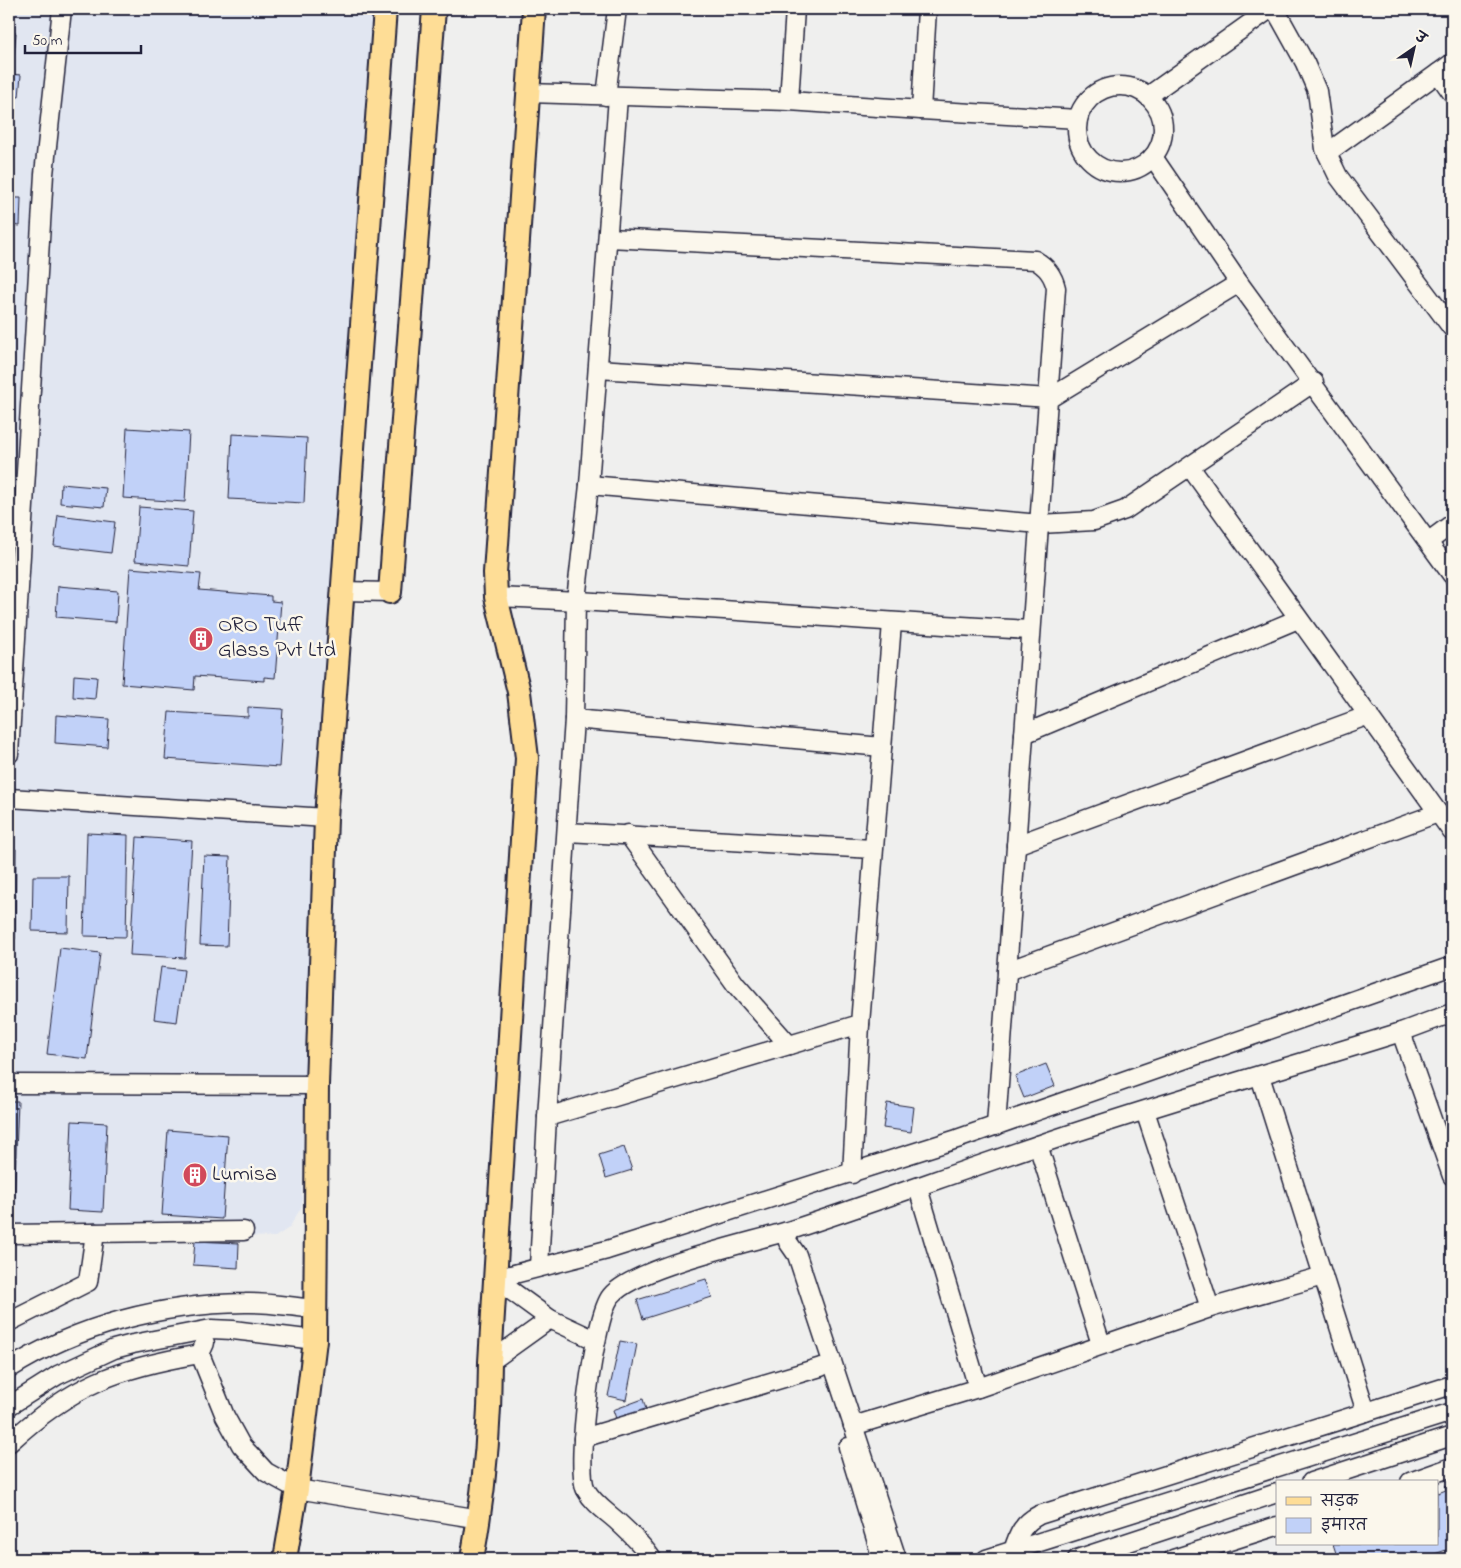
<svg xmlns="http://www.w3.org/2000/svg" width="1461" height="1568" viewBox="0 0 1461 1568" font-family="'Indie Flower','Playpen Sans Deva',sans-serif">
<style>
.built{fill:#e1e6f1}
.building{fill:#c1d1f8;stroke:#22223b}
.lines{fill:none;stroke-linecap:round;stroke-linejoin:round}
.minor-casing{stroke:#22223b;stroke-width:21}
.major-casing{stroke:#22223b;stroke-width:26}
.minor{stroke:#fbf7ec;stroke-width:18}
.major{stroke:#fedd96;stroke-width:22}
.labels{text-anchor:middle;dominant-baseline:central;stroke-width:5;stroke-linejoin:round;paint-order:stroke}
.poi-label{font-size:22px;fill:#22223b;stroke:#fbf7ec;text-anchor:start}
</style>
<rect width="100%" height="100%" fill="#efefee"/>
<filter id="ink" filterUnits="userSpaceOnUse"><feTurbulence type="fractalNoise" baseFrequency=".02" numOctaves="2"/><feDisplacementMap in="SourceGraphic" scale="10" xChannelSelector="R" yChannelSelector="G"/><feConvolveMatrix kernelMatrix="1 2 1 2 8 2 1 2 1" color-interpolation-filters="sRGB"/></filter>
<g filter="url(#ink)">
<!-- built -->
<path class="built" d="M 9,9 L 378,9 L 320,808 L 303,1127 L 302,1206 L 289,1228 L 275,1237 L 9,1229 Z"/>
<!-- building -->
<g class="building">
<path d="M 9,33 L 16,33 L 14,55 L 9,54 Z"/>
<path d="M 9,66 L 12,67 L 11,74 L 21,75 L 19,97 L 9,96 Z"/>
<path d="M 9,198 L 21,198 L 20,226 L 9,225 Z"/>
<path d="M 127,428 L 189,432 L 185,502 L 123,498 Z"/>
<path d="M 232,434 L 307,438 L 304,503 L 229,499 Z"/>
<path d="M 61,484 L 106,488 L 104,507 L 60,503 Z"/>
<path d="M 139,507 L 193,511 L 189,566 L 135,561 Z"/>
<path d="M 58,515 L 115,522 L 111,553 L 54,546 Z"/>
<path d="M 130,568 L 201,574 L 199,590 L 271,596 L 271,601 L 281,602 L 275,678 L 264,677 L 264,681 L 195,676 L 194,690 L 122,684 Z"/>
<path d="M 58,586 L 118,591 L 116,622 L 56,617 Z"/>
<path d="M 74,675 L 97,677 L 95,699 L 73,697 Z"/>
<path d="M 248,707 L 283,709 L 279,767 L 165,759 L 169,712 L 248,717 Z"/>
<path d="M 56,715 L 109,719 L 107,747 L 55,743 Z"/>
<path d="M 87,833 L 128,835 L 126,937 L 84,936 Z"/>
<path d="M 137,837 L 192,841 L 185,958 L 130,955 Z"/>
<path d="M 9,849 L 16,849 L 15,939 L 9,938 Z"/>
<path d="M 204,856 L 230,857 L 227,946 L 200,945 Z"/>
<path d="M 33,876 L 69,876 L 68,932 L 32,931 Z"/>
<path d="M 60,948 L 100,953 L 87,1059 L 47,1054 Z"/>
<path d="M 161,967 L 184,970 L 177,1022 L 154,1019 Z"/>
<path d="M 1046,1064 L 1055,1086 L 1024,1098 L 1015,1076 Z"/>
<path d="M 9,1101 L 18,1101 L 14,1206 L 9,1206 Z"/>
<path d="M 887,1103 L 914,1107 L 911,1132 L 883,1128 Z"/>
<path d="M 72,1121 L 107,1123 L 103,1212 L 68,1210 Z"/>
<path d="M 168,1130 L 228,1135 L 222,1219 L 162,1215 Z"/>
<path d="M 624,1147 L 632,1170 L 606,1178 L 599,1155 Z"/>
<path d="M 195,1241 L 239,1243 L 238,1268 L 193,1265 Z"/>
<path d="M 706,1279 L 712,1297 L 643,1319 L 637,1300 Z"/>
<path d="M 620,1341 L 637,1344 L 626,1400 L 608,1396 Z"/>
<path d="M 643,1399 L 647,1413 L 618,1424 L 613,1410 Z"/>
<path d="M 1452,1484 L 1452,1548 L 1420,1559 L 1338,1559 L 1333,1544 L 1437,1544 L 1437,1489 L 1438,1493 L 1446,1490 L 1445,1486 Z"/>
<path d="M 1243,1553 L 1246,1559 L 1233,1559 L 1234,1556 Z"/>
</g>
<g class="lines">
<defs>
<g id="minor">
<path d="M 1275,9 L 1305,63 L 1317,91 L 1325,149 L 1338,176 L 1452,328"/>
<path d="M 1438,73 L 1452,93"/>
<circle cx="1120" cy="129" r="43"/>
<path d="M 528,93 L 789,101 L 921,110 L 927,9"/>
<path d="M 606,96 L 617,9"/>
<path d="M 1148,96 L 1270,9"/>
<path d="M 618,97 L 589,485 L 576,600 L 574,719 L 547,1117 L 860,1024"/>
<path d="M 789,101 L 795,9"/>
<path d="M 921,110 L 1078,119"/>
<path d="M 1327,153 L 1452,63"/>
<path d="M 1153,157 L 1239,283 L 1452,575"/>
<path d="M 609,238 L 1035,260 C 1047,267 1053,275 1056,288 L 996,1126"/>
<path d="M 598,369 L 1050,398 L 1239,283"/>
<path d="M 1190,467 L 1452,832"/>
<path d="M 589,485 L 1040,524 L 1094,521 L 1125,510 L 1314,382"/>
<path d="M 1429,541 L 1452,524"/>
<path d="M 342,591 L 390,592"/>
<path d="M 496,597 C 674,604 852,621 1031,630"/>
<path d="M 574,719 L 882,747"/>
<path d="M 1024,734 L 1298,619"/>
<path d="M 9,754 L 44,174 L 62,9"/>
<path d="M 9,798 L 326,818"/>
<path d="M 567,832 L 873,849"/>
<path d="M 628,834 L 736,985 L 789,1045"/>
<path d="M 1016,845 L 1369,715"/>
<path d="M 1007,971 L 1438,813"/>
<path d="M 1401,1032 L 1452,1176"/>
<path d="M 1260,1076 L 1366,1412"/>
<path d="M 9,1084 L 317,1085"/>
<path d="M 1145,1111 L 1210,1308"/>
<path d="M 1038,1145 L 1101,1344"/>
<path d="M 852,1174 L 860,1024 L 892,623"/>
<path d="M 918,1188 L 978,1388"/>
<path d="M 786,1232 L 788,1242 L 797,1255 L 897,1559"/>
<path d="M 9,1234 L 244,1231"/>
<path d="M 539,1267 L 547,1117"/>
<path d="M 495,1279 L 607,1250 L 957,1139 L 1452,966"/>
<path d="M 495,1279 L 550,1319 L 595,1340"/>
<path d="M 9,1322 L 88,1282 L 95,1233"/>
<path d="M 200,1354 L 225,1416 L 241,1445 L 266,1472 L 297,1489 L 480,1519"/>
<path d="M 490,1362 L 550,1319"/>
<path d="M 9,1369 C 78,1325 162,1304 245,1303 C 268,1302 293,1307 317,1309"/>
<path d="M 9,1406 L 58,1375 L 114,1349 L 133,1344 L 211,1329 L 233,1330 L 315,1340"/>
<path d="M 853,1426 L 978,1388 L 1210,1308 L 1323,1276"/>
<path d="M 583,1438 L 821,1367"/>
<path d="M 9,1443 C 72,1385 117,1368 200,1354 L 205,1343"/>
<path d="M 848,1447 L 882,1559"/>
<path d="M 1311,1482 L 1452,1436"/>
<path d="M 1410,1482 L 1452,1467"/>
<path d="M 1013,1551 C 1018,1534 1023,1523 1039,1515 L 1452,1385"/>
<path d="M 652,1559 C 643,1545 630,1533 618,1522 C 607,1512 593,1503 586,1490 C 574,1468 594,1316 611,1296 C 635,1267 750,1243 791,1230 C 873,1203 955,1173 1038,1145 C 1157,1104 1280,1070 1401,1032 L 1452,1013"/>
<path d="M 986,1559 L 1452,1412"/>
<path d="M 1077,1559 L 1277,1493"/>
<path d="M 1173,1559 L 1277,1526"/>
</g>
<g id="major">
<path d="M 390,592 L 434,9"/>
<path d="M 285,1559 L 297,1489 L 315,1340 L 317,1085 L 326,818 L 385,9"/>
<path d="M 472,1559 C 484,1494 490,1428 490,1362 L 527,758 L 519,692 L 496,597 L 495,573 L 534,9"/>
</g>
</defs>
<!-- minor casing -->
<use href="#minor" class="minor-casing"/>
<!-- major casing -->
<use href="#major" class="major-casing"/>
<!-- minor -->
<use href="#minor" class="minor"/>
<!-- major -->
<use href="#major" class="major"/>
</g>
</g>
<!-- icons -->
<defs>
<symbol id="building-disc" viewBox="-11 -11 22 22"><circle r="9.5" fill="#d1495b" stroke="#fbf7ec"/><path d="M-4-6H4V6H1V3H-1V6H-4ZM-2.5-4.3h1.7v1.8h-1.7ZM.8-4.3h1.7v1.8H.8ZM-2.5-1h1.7V.8h-1.7ZM.8-1h1.7V.8H.8Z" fill="#fff"/></symbol>
</defs>
<g fill-rule="evenodd">
<use href="#building-disc" x="187" y="625" width="28" height="28"/>
<use href="#building-disc" x="181" y="1161" width="28" height="28"/>
</g>
<g class="labels">
<!-- poi labels -->
<g class="poi-label">
<text x="218" y="626">ORO Tuff<tspan x="218" dy="25">Glass Pvt Ltd</tspan></text>
<text x="212" y="1175">Lumisa</text>
</g>
</g>
<!-- margin -->
<rect width="1461" height="1568" fill="none" stroke="#fbf7ec" stroke-width="30"/>
<rect x="15" y="15" width="1431" height="1538" fill="none" stroke="#22223b" stroke-width="2" filter="url(#ink)"/>
<!-- legend -->
<rect x="1276" y="1480" width="162" height="65" fill="#fbf7ec" stroke="#a4a2a5"/>
<rect x="1286" y="1497" width="25" height="8" fill="#fedd96" stroke="#a4a2a5"/>
<text x="1321" y="1506" font-size="15" fill="#22223b">सड़क</text>
<rect x="1286" y="1518" width="25" height="15" fill="#c1d1f8" stroke="#a4a2a5"/>
<text x="1321" y="1530" font-size="15" fill="#22223b">इमारत</text>
<!-- north arrow -->
<g transform="translate(1414 48) rotate(34)" stroke="#fbf7ec" stroke-width="4" paint-order="stroke">
<path d="M0-4L9 19L0 12L-9 19Z" fill="#22223b"/>
<text y="-8" font-size="14" font-weight="bold" text-anchor="middle" fill="#22223b">उ</text>
</g>
<!-- scale -->
<path d="M25 45v8h116v-8" fill="none" stroke="#22223b" stroke-width="2.5"/>
<text x="32" y="45" font-size="15" fill="#22223b" stroke="#fbf7ec" stroke-width="4" paint-order="stroke">50 m</text>
</svg>
